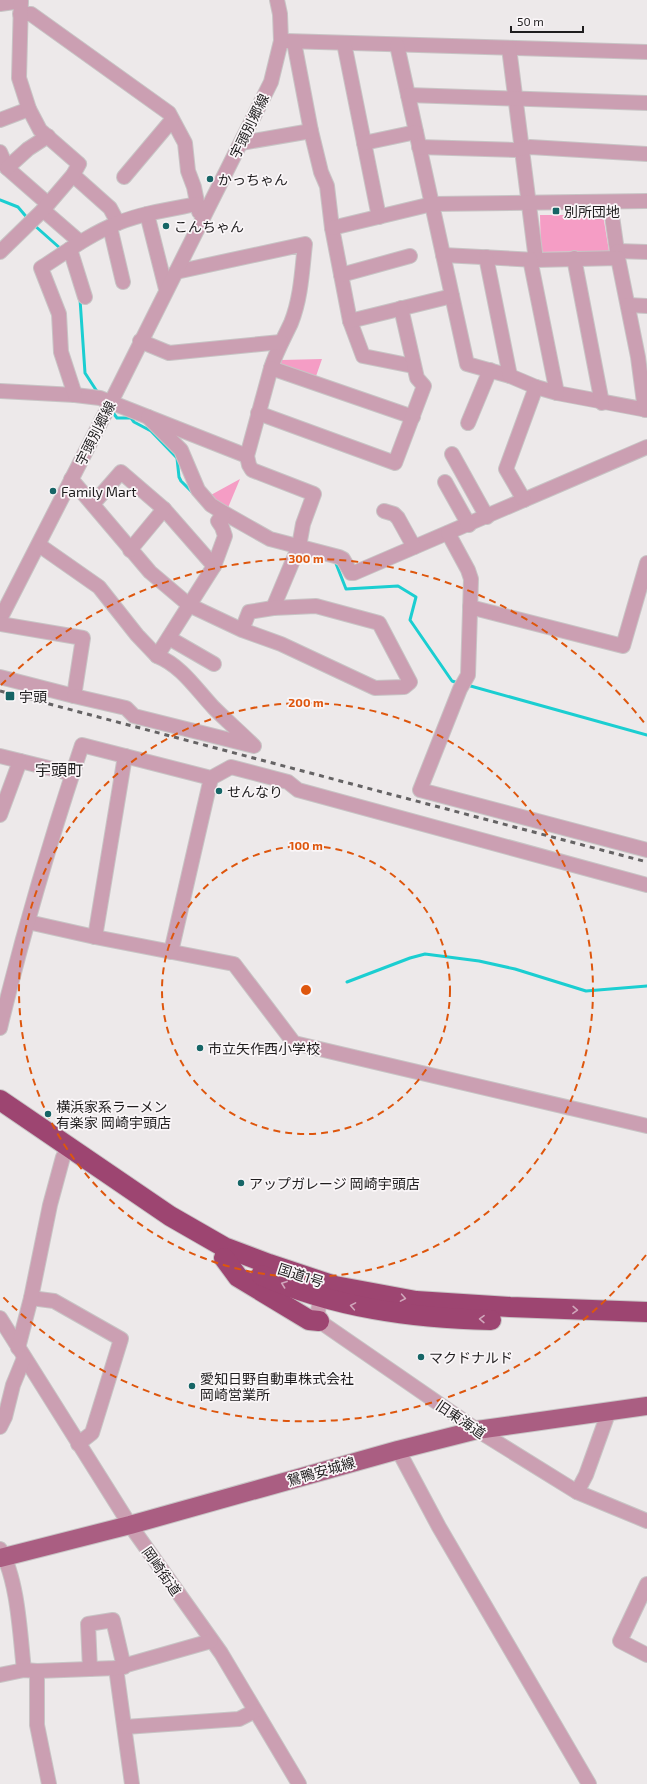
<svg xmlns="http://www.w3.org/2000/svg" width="647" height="1784" viewBox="0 0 647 1784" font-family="'Exo 2','Noto Sans JP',sans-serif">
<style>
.green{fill:#f59dc5}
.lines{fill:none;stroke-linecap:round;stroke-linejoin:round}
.stream{stroke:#1bced1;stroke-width:3}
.minor-casing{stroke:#c8c4c5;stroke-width:16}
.major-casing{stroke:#c8c4c5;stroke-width:20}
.highway-casing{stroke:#c8c4c5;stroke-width:22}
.minor{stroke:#cb9fb2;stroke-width:14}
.major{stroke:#aa5e82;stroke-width:18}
.highway{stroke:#9d4571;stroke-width:20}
.rail{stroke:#656364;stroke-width:3;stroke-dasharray:5 5;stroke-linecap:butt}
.oneway{stroke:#d0a6bb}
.ring{fill:none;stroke:#de560d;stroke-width:2;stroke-dasharray:7 5}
.poi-dot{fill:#166566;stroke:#faf6f8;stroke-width:1.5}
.labels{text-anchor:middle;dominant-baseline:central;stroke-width:3.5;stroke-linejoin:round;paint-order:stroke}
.street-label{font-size:14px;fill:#1f1d1e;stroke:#faf6f8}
.poi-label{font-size:14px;fill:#1f1d1e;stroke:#faf6f8;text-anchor:start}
.quarter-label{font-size:16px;fill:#1f1d1e;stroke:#faf6f8}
.centre{fill:#de560d;stroke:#faf6f8;stroke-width:2}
.ring-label{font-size:12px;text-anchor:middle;font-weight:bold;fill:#de560d;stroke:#faf6f8;stroke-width:3.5;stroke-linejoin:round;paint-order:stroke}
</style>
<rect width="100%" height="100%" fill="#ede9ea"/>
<!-- green -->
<g class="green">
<path d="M 540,215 L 603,215 L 609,251 L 541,252 Z"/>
<path d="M 322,359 L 315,379 L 280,364 L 281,360 Z"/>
<path d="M 240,479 L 227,510 L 209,496 Z"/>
</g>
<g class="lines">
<!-- stream -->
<g class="stream">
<path d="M 0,200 L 18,207 L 29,220"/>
<path d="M 34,225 L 61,249"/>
<path d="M 80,299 L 85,373 L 98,393"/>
<path d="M 111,410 L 117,418 L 131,418 L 134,422 L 151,431 L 177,458 L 179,477 L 181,481 L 194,494"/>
<path d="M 335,561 L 346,589 L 398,586 L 416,597 L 410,620 L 452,681 L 458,683"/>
<path d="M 467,685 L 647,735"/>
<path d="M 347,982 L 410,958 L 425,954 L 479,961 L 515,969 L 586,991 L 647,986"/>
</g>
<defs>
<g id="minor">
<path d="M 0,4 L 21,1"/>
<path d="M 20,14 L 31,14 L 169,113 L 185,143 L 188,171 L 194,187 L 199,212"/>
<path d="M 286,41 L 647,52"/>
<path d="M 294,42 L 311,131 L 321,172 L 327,186 L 332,228 L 350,321 L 363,356 L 413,366"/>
<path d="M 344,43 L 379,217"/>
<path d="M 397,45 L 467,364 L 510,376 L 536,387 L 557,393 L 647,410"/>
<path d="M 509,48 L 536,260"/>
<path d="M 408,95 L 647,103"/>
<path d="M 0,120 L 29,109"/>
<path d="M 241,143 L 311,131"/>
<path d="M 364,143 L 416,132"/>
<path d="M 419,147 L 515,150 L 530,147 L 647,154"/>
<path d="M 0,152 L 7,168 L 47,203"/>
<path d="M 7,168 L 28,149 L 48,136"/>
<path d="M 73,175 L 110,208 L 118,223"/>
<path d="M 124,177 L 172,120"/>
<path d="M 610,202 L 618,258"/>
<path d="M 43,210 L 80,242"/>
<path d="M 147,214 L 166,289"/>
<path d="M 110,227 L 123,282"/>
<path d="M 332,228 L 432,204 L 647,201"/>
<path d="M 70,249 L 85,297"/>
<path d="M 617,251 L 647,252"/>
<path d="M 0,252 L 43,210 L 73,175 L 79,164 L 40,130 L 29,109 L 19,78 L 21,0"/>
<path d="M 443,255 L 536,260 L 618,258 L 638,357 L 645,410"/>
<path d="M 486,257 L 510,376"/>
<path d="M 574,258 L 602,403"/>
<path d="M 530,259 L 557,393"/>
<path d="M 176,272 L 305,244 C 302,271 301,298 291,323 C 284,338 276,352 271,368 L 247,456 L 249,465 L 252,470 L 314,494 L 303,524 L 299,546 L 273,608"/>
<path d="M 341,275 L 410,256"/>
<path d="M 628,305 L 647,306"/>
<path d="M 350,321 L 452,296"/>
<path d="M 140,341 L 169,353 L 281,342"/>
<path d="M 271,368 L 413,417"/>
<path d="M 0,391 L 75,395 L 100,398 L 247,456"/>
<path d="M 75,395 L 61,352 L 59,314 L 41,268 C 66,252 90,234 118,223 C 143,213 171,209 197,204"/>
<path d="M 258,413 L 395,463 L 424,386 L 417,378 L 401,308"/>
<path d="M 148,417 L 181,450 L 198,490 L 211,505 L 224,513 L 270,539 L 339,557 L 343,559 L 351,573 L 354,573 L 647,447"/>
<path d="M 468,423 L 490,370"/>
<path d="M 452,454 L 487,517"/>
<path d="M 71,479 L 150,572 L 189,605 L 242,630 L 281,644 L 375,688 L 404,687 L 410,682 L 379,623 L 316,606 L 273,608 L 249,612 L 242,630"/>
<path d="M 445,482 L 469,525"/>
<path d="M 524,500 L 506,469 L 536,387"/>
<path d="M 93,504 L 121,472 L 164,509 L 214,566"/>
<path d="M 384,511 L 394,514 L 398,518 L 414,547"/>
<path d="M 448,533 L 468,570 L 471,579 L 468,675 L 460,689 L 420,790 L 647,850"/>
<path d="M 39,545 L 99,587 L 137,635 L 157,656 L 214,566 L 225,536 L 222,527 L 218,521 L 224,513"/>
<path d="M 130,550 L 164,509"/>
<path d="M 470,607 L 623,646 L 647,563"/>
<path d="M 0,619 L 111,402 L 271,82 L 281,41 L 280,14 L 277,0"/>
<path d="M 0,624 L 83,638 L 74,696 L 0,677"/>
<path d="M 169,638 L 214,664"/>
<path d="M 74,696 L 126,708 L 134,716 L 254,746 C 241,733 227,721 214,708 C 196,689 182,666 157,656"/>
<path d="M 0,756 L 73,774"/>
<path d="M 0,815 L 20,761"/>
<path d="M 28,922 L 95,937 L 234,964 L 294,1043 L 647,1126"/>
<path d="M 95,937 L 125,756"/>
<path d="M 171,952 L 211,778"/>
<path d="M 0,1028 C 23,933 51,838 82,745 L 211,778 L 231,767 L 288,782 L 298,790 L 647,885"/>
<path d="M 322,1289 L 318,1311 L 319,1321 L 477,1430 L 577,1492 L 647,1521"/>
<path d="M 31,1298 L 54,1301 L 121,1339 L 92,1433 L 78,1444"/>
<path d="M 0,1318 L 130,1525 L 221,1653 L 299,1784"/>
<path d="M 18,1348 L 31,1298 L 50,1205 L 63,1157"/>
<path d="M 0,1427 L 5,1417 L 13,1385 L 24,1358"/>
<path d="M 398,1450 L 439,1527 L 589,1784"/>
<path d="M 577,1492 L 586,1475 L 609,1411"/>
<path d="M 0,1549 C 18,1579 20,1635 24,1670"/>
<path d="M 647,1584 L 620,1641 L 647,1655"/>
<path d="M 116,1668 L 132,1784"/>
<path d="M 90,1669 L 88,1624 L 113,1620 L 124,1667"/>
<path d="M 37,1671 L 37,1725 L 49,1784"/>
<path d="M 0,1675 L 24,1670 L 37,1671 L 116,1668 L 211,1641"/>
<path d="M 125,1727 L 239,1719 L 255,1711"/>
</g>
<path id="major" d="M 0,1558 L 130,1525 L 398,1450 L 477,1430 L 647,1406"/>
<g id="highway">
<path d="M 0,1100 L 170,1216 L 224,1247 L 269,1264 L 335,1286 L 416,1301 L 510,1307 L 647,1312"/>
<path d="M 224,1258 L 238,1277 L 309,1320 L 319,1321"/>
<path d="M 261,1275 C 335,1308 412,1318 491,1320"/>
</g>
</defs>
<!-- minor casing -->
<use href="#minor" class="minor-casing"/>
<!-- major casing -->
<use href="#major" class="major-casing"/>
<!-- highway casing -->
<use href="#highway" class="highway-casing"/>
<!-- minor -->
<use href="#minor" class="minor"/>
<!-- major -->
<use href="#major" class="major"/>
<!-- highway -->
<use href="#highway" class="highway"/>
<!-- rail -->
<path class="rail" d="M 0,691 L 647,862"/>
</g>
<!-- one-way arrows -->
<defs><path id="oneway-chevron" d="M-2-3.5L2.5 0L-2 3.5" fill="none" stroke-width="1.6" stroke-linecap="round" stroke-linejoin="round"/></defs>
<g class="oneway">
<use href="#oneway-chevron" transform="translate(284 1284) rotate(-160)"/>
<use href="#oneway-chevron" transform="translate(403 1298) rotate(10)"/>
<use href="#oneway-chevron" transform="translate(353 1306) rotate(-170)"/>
<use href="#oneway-chevron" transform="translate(575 1310) rotate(2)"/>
<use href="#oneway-chevron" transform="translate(482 1319) rotate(-179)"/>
</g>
<!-- distance rings -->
<g class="ring">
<circle cx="306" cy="990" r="144"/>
<circle cx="306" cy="990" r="287"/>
<path d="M646 1255A431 431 0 0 1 1 1295M1 685A431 431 0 0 1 646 725"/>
</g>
<!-- markers -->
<g class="poi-dot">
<circle cx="210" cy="179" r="4"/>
<rect x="552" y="207" width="8" height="8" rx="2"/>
<circle cx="166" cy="226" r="4"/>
<circle cx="53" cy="491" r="4"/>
<rect x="5" y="691" width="10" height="10" rx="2"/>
<circle cx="219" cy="791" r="4"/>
<circle cx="200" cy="1048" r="4"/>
<circle cx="48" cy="1114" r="4"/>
<circle cx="241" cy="1183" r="4"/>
<circle cx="421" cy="1357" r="4"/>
<circle cx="192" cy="1386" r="4"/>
</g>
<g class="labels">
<!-- street labels -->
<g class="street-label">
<text transform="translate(249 126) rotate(-64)">宇頭別郷線</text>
<text transform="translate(95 433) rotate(-63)">宇頭別郷線</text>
<text transform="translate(301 1275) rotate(18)">国道1号</text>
<text transform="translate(461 1419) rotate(34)">旧東海道</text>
<text transform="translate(321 1471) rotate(-16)">鴛鴨安城線</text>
<text transform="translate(162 1571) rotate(55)">岡崎街道</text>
</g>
<!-- poi labels -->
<g class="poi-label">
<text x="218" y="179">かっちゃん</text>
<text x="564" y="211">別所団地</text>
<text x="174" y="226">こんちゃん</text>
<text x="61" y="491">Family Mart</text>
<text x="19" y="696">宇頭</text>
<text x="227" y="791">せんなり</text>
<text x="208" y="1048">市立矢作西小学校</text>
<text x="56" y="1106">横浜家系ラーメン<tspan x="56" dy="16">有楽家 岡崎宇頭店</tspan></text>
<text x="249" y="1183">アップガレージ 岡崎宇頭店</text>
<text x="429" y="1357">マクドナルド</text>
<text x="200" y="1378">愛知日野自動車株式会社<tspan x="200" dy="16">岡崎営業所</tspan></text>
</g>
<!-- quarter labels -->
<g class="quarter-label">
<text x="59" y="769">宇頭町</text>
</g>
</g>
<circle cx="306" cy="990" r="6" class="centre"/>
<g class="ring-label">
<text x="306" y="563">300 m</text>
<text x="306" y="707">200 m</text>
<text x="306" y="850">100 m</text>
</g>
<!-- scale -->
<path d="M511 26v6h72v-6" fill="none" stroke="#1f1d1e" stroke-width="2"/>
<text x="517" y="26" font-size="12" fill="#1f1d1e" stroke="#faf6f8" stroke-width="3" paint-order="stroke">50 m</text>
</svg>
